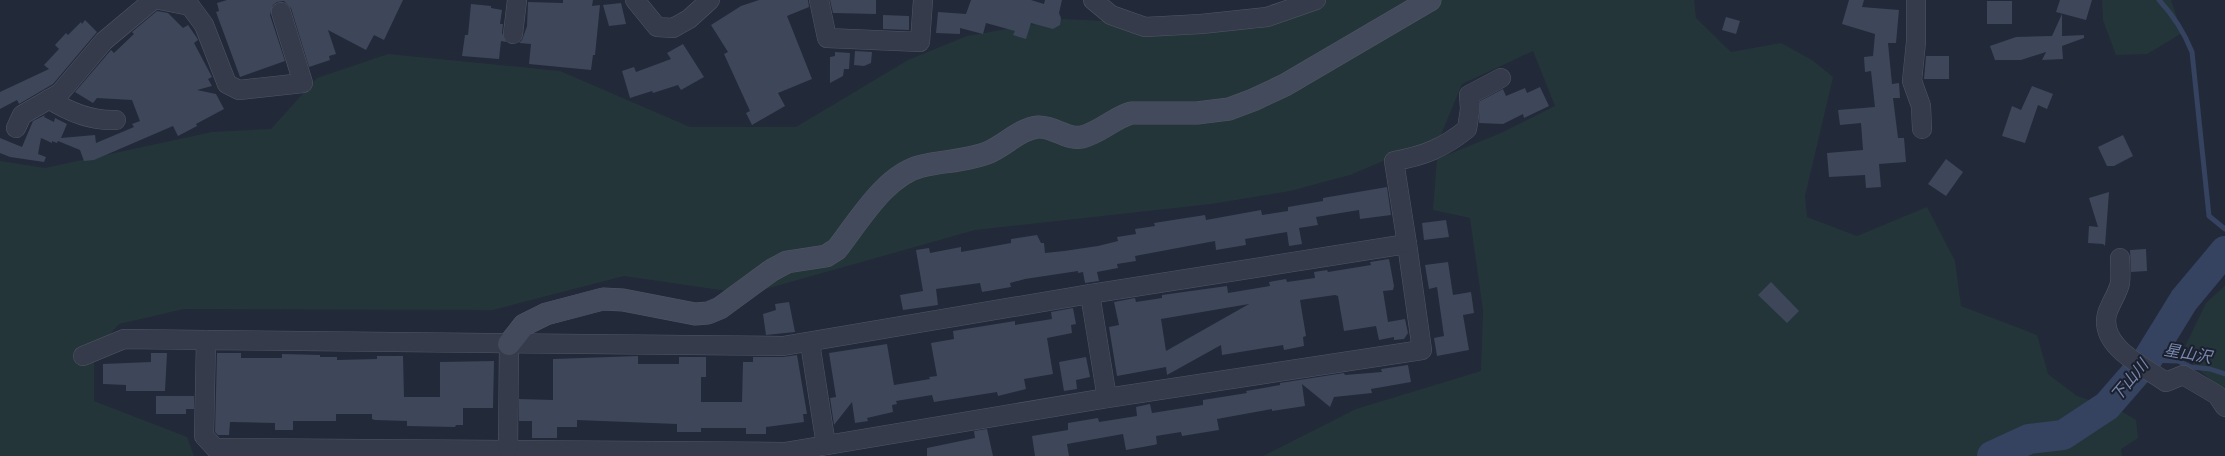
<svg xmlns="http://www.w3.org/2000/svg" width="2225" height="456" viewBox="0 0 2225 456" font-family="'Titillium Web','Noto Sans JP',sans-serif">
<style>
.green{fill:#24353a}
.lines{fill:none;stroke-linecap:round;stroke-linejoin:round}
.stream{stroke:#354260;stroke-width:5}
.river{stroke:#354260;stroke-width:30}
.building{fill:#3e4659;fill-rule:evenodd}
.street-casing{stroke:#505664;stroke-width:20}
.secondary-casing{stroke:#505664;stroke-width:23}
.street{stroke:#353b4a;stroke-width:19}
.secondary{stroke:#434a5c;stroke-width:22}
.labels{text-anchor:middle;dominant-baseline:central;stroke-width:4;stroke-linejoin:round;paint-order:stroke}
.water-label{font-size:16px;font-style:italic;fill:#7888ad;stroke:#1b202e}
</style>
<rect width="100%" height="100%" fill="#222939"/>
<!-- green -->
<g class="green">
<path d="M 1318,0 L 1694,0 L 1696,18 L 1731,52 L 1781,43 L 1812,60 L 1833,77 L 1805,196 L 1807,217 L 1857,236 L 1927,207 L 1955,261 L 1961,306 L 2037,335 L 2048,374 L 2077,396 L 2121,411 L 2136,420 L 2138,438 L 2121,449 L 2122,456 L 1263,456 L 1356,409 L 1481,371 L 1483,310 L 1470,218 L 1433,210 L 1437,159 L 1501,133 L 1555,106 L 1533,51 L 1462,84 L 1440,137 L 1350,175 L 1290,191 L 1211,204 L 975,230 L 748,294 L 624,276 L 493,310 L 184,309 L 119,324 L 94,352 L 94,401 L 187,437 L 194,456 L 0,456 L 0,161 L 45,168 L 212,132 L 271,129 L 317,78 L 388,54 L 560,71 L 690,127 L 796,127 L 908,60 L 967,36 L 1064,19 L 1256,29 Z"/>
<path d="M 2102,0 L 2171,0 L 2182,33 L 2147,54 L 2116,55 L 2103,20 Z"/>
<path d="M 2225,286 L 2225,394 L 2182,353 L 2206,303 Z"/>
</g>
<g class="lines">
<!-- stream -->
<g class="stream">
<path d="M 2159,0 C 2174,16 2184,32 2192,52 L 2209,216 L 2225,229"/>
<path d="M 2147,360 L 2178,361 L 2191,367 L 2210,369 L 2225,374"/>
</g>
<!-- river -->
<path class="river" d="M 1992,456 L 2029,439 L 2063,435 L 2107,406 L 2147,360 L 2184,300 L 2225,251"/>
</g>
<!-- building -->
<g class="building">
<path d="M 227,0 L 403,0 L 384,40 L 374,35 L 366,50 L 328,30 L 336,54 L 329,56 L 330,60 L 309,67 L 291,8 L 284,1 L 277,2 L 273,5 L 270,15 L 285,61 L 240,77 L 216,12 L 219,11 L 217,3 Z"/>
<path d="M 563,0 L 593,0 L 592,6 L 600,5 L 595,55 L 593,55 L 591,70 L 529,64 L 531,44 L 519,43 L 522,40 L 527,26 L 528,2 L 563,3 Z"/>
<path d="M 759,0 L 808,0 L 809,7 L 787,16 L 812,79 L 778,93 L 785,106 L 752,125 L 746,113 L 750,111 L 724,54 L 728,52 L 711,25 L 741,6 Z"/>
<path d="M 830,0 L 876,0 L 876,14 L 833,13 Z"/>
<path d="M 971,0 L 1031,0 L 1044,4 L 1045,0 L 1062,0 L 1059,13 L 1061,18 L 1060,25 L 1053,29 L 1031,23 L 1026,39 L 1013,35 L 1015,31 L 986,23 L 983,34 L 960,28 L 960,34 L 936,33 L 938,12 L 966,14 Z"/>
<path d="M 1849,0 L 1864,0 L 1862,7 L 1899,10 L 1896,43 L 1888,43 L 1892,84 L 1899,83 L 1900,98 L 1893,98 L 1898,138 L 1904,138 L 1906,162 L 1879,164 L 1881,187 L 1866,188 L 1865,175 L 1829,177 L 1827,153 L 1863,150 L 1861,123 L 1840,125 L 1838,110 L 1875,107 L 1871,71 L 1865,72 L 1864,57 L 1873,56 L 1875,34 L 1842,24 Z"/>
<path d="M 2060,0 L 2092,0 L 2086,20 L 2056,12 Z"/>
<rect x="1987" y="1" width="25" height="23"/>
<path d="M 621,3 L 626,24 L 609,26 L 603,5 Z"/>
<path d="M 471,4 L 491,6 L 491,8 L 502,10 L 500,24 L 503,24 L 502,33 L 506,42 L 501,41 L 499,59 L 462,56 L 465,35 L 468,35 Z"/>
<path d="M 157,11 L 168,13 L 183,28 L 188,25 L 197,38 L 198,40 L 194,43 L 212,77 L 208,79 L 212,86 L 197,90 L 216,94 L 224,109 L 196,124 L 197,126 L 178,136 L 173,126 L 94,160 L 84,161 L 80,150 L 58,141 L 57,143 L 52,141 L 52,143 L 41,138 L 38,154 L 46,157 L 44,162 L 10,157 L 0,153 L 0,138 L 22,147 L 33,121 L 45,115 L 44,117 L 54,122 L 55,118 L 67,124 L 61,138 L 95,135 L 96,143 L 134,127 L 132,124 L 140,121 L 132,100 L 97,98 L 93,103 L 75,92 L 111,50 L 114,53 L 134,34 L 132,32 Z"/>
<path d="M 2062,14 L 2062,36 L 2084,35 L 2084,38 L 2062,46 L 2063,59 L 2042,60 L 2046,52 L 2021,60 L 1995,60 L 1990,46 L 2016,37 L 2052,36 Z"/>
<path d="M 883,15 L 909,16 L 909,30 L 883,29 Z"/>
<path d="M 1726,17 L 1740,21 L 1736,34 L 1722,30 Z"/>
<path d="M 85,20 L 97,32 L 53,84 L 19,104 L 17,100 L 0,109 L 0,92 L 49,69 L 44,65 L 59,49 L 55,45 L 66,33 L 68,35 L 81,22 L 82,24 Z"/>
<path d="M 683,44 L 704,77 L 681,90 L 678,85 L 653,93 L 652,91 L 630,98 L 622,71 L 634,67 L 636,72 L 671,59 L 667,53 Z"/>
<path d="M 855,51 L 872,52 L 871,63 L 864,66 L 854,65 Z"/>
<path d="M 835,52 L 850,53 L 849,69 L 844,69 L 843,76 L 830,83 L 830,57 L 835,56 Z"/>
<path d="M 1926,56 L 1949,56 L 1949,79 L 1924,79 Z"/>
<path d="M 2032,86 L 2053,94 L 2047,109 L 2038,105 L 2025,143 L 2002,136 L 2012,106 L 2021,110 Z"/>
<path d="M 1540,87 L 1549,106 L 1524,118 L 1523,114 L 1503,124 L 1479,123 L 1480,101 L 1503,89 L 1506,96 L 1525,88 L 1527,93 Z"/>
<path d="M 2123,135 L 2133,156 L 2114,166 L 2107,166 L 2098,147 Z"/>
<path d="M 1946,159 L 1963,172 L 1946,196 L 1928,184 Z"/>
<path d="M 1387,187 L 1391,215 L 1360,219 L 1359,210 L 1316,217 L 1318,225 L 1299,228 L 1302,244 L 1289,246 L 1287,232 L 1245,239 L 1246,245 L 1216,250 L 1215,241 L 1135,256 L 1136,261 L 1117,264 L 1118,268 L 1097,272 L 1099,281 L 1085,283 L 1083,272 L 1078,273 L 1078,271 L 1025,279 L 1010,283 L 1011,287 L 982,292 L 980,283 L 936,289 L 938,305 L 903,310 L 900,295 L 923,291 L 916,250 L 929,248 L 930,253 L 961,247 L 961,252 L 1011,243 L 1011,239 L 1037,235 L 1041,243 L 1044,243 L 1045,253 L 1064,251 L 1098,246 L 1118,241 L 1117,237 L 1136,234 L 1135,229 L 1155,226 L 1154,223 L 1205,215 L 1206,220 L 1261,210 L 1262,215 L 1288,211 L 1288,207 L 1323,201 L 1323,198 Z"/>
<path d="M 2109,192 L 2105,246 L 2103,244 L 2088,243 L 2089,226 L 2098,227 L 2089,198 Z"/>
<path d="M 1446,220 L 1449,237 L 1424,240 L 1422,223 Z"/>
<path d="M 2146,249 L 2147,271 L 2131,272 L 2130,250 Z"/>
<path d="M 1389,259 L 1394,286 L 1393,290 L 1383,291 L 1388,322 L 1405,319 L 1408,333 L 1404,339 L 1394,340 L 1394,337 L 1379,340 L 1376,326 L 1344,331 L 1338,296 L 1335,295 L 1300,300 L 1306,336 L 1303,337 L 1304,346 L 1284,350 L 1283,345 L 1222,355 L 1221,345 L 1167,375 L 1166,367 L 1117,376 L 1109,327 L 1119,325 L 1114,302 L 1135,298 L 1136,302 L 1162,298 L 1162,295 L 1227,286 L 1228,293 L 1270,286 L 1269,282 L 1286,279 L 1287,282 L 1315,278 L 1314,272 L 1327,270 L 1328,272 L 1371,265 L 1370,262 ZM 1249,304 L 1166,351 L 1161,319 Z"/>
<path d="M 1448,262 L 1453,295 L 1471,292 L 1474,313 L 1463,315 L 1469,350 L 1437,356 L 1434,338 L 1444,336 L 1437,287 L 1429,289 L 1425,265 Z"/>
<path d="M 1771,282 L 1799,311 L 1787,323 L 1758,295 Z"/>
<path d="M 789,302 L 795,332 L 766,335 L 763,314 L 776,310 L 775,304 Z"/>
<path d="M 1073,308 L 1076,324 L 1071,325 L 1072,333 L 1047,338 L 1053,374 L 1024,379 L 1026,389 L 998,396 L 997,392 L 934,402 L 932,395 L 896,401 L 897,404 L 892,405 L 893,412 L 867,418 L 868,421 L 855,423 L 852,402 L 834,425 L 830,398 L 836,397 L 829,353 L 887,344 L 894,385 L 930,379 L 929,377 L 937,376 L 931,343 L 954,339 L 953,331 L 1015,321 L 1015,325 L 1052,319 L 1051,312 Z"/>
<path d="M 151,353 L 167,353 L 165,391 L 126,391 L 126,385 L 103,384 L 103,364 L 151,362 Z"/>
<path d="M 217,353 L 241,353 L 241,358 L 282,358 L 282,354 L 320,355 L 320,357 L 337,357 L 337,360 L 377,359 L 377,356 L 403,356 L 404,397 L 440,397 L 440,362 L 494,361 L 493,408 L 463,408 L 463,425 L 456,425 L 455,427 L 407,426 L 407,421 L 375,420 L 372,419 L 372,414 L 336,414 L 336,421 L 293,421 L 293,430 L 275,430 L 275,423 L 230,422 L 229,435 L 218,435 L 215,432 Z"/>
<path d="M 797,355 L 807,414 L 803,414 L 804,422 L 766,427 L 766,434 L 746,434 L 746,428 L 701,428 L 701,432 L 677,432 L 677,424 L 577,420 L 577,427 L 557,427 L 557,438 L 532,438 L 532,421 L 519,421 L 519,399 L 553,400 L 553,359 L 638,356 L 638,364 L 679,364 L 679,357 L 706,357 L 706,377 L 701,377 L 701,402 L 742,402 L 743,362 L 753,362 L 753,357 L 783,357 Z"/>
<path d="M 1086,357 L 1090,377 L 1076,380 L 1077,389 L 1064,391 L 1059,362 Z"/>
<path d="M 1408,365 L 1411,382 L 1371,389 L 1372,393 L 1334,397 L 1330,407 L 1302,384 L 1305,406 L 1272,411 L 1272,409 L 1217,419 L 1219,430 L 1182,436 L 1181,432 L 1156,436 L 1157,444 L 1154,445 L 1126,450 L 1123,434 L 1067,444 L 1069,456 L 1035,456 L 1032,436 L 1068,430 L 1068,423 L 1098,418 L 1099,422 L 1137,416 L 1136,407 L 1150,404 L 1152,413 L 1203,405 L 1203,400 L 1247,393 L 1246,391 L 1280,385 L 1280,383 L 1344,373 L 1345,375 L 1382,372 L 1381,369 Z"/>
<path d="M 156,396 L 194,396 L 194,409 L 186,409 L 186,414 L 156,414 Z"/>
<path d="M 987,429 L 993,456 L 927,456 L 927,448 L 975,438 L 974,431 Z"/>
</g>
<g class="lines">
<defs>
<g id="street">
<path d="M 160,0 L 190,6 L 204,25 L 227,84 L 239,90 L 303,83 L 281,12"/>
<path d="M 635,0 L 657,27 L 673,28 L 689,19 L 710,0"/>
<path d="M 819,0 L 827,38 L 920,42 L 923,0"/>
<path d="M 1093,0 L 1111,15 L 1145,27 L 1201,24 L 1267,17 L 1316,0"/>
<path d="M 1916,0 L 1916,42 L 1912,81 L 1921,106 L 1922,129"/>
<path d="M 513,34 L 517,0"/>
<path d="M 49,99 C 69,112 92,121 116,120"/>
<path d="M 16,128 L 22,115 L 60,93 L 104,41 L 153,0"/>
<path d="M 1407,244 L 1422,350 L 1107,398 L 785,452 L 215,448 L 204,436 L 206,340 L 783,346 L 1090,294 Z"/>
<path d="M 1407,244 L 1394,161 C 1424,156 1443,148 1467,129 L 1470,109 L 1469,95 L 1501,78"/>
<path d="M 2120,258 C 2120,266 2121,275 2120,283 C 2118,293 2110,304 2107,314 C 2099,347 2145,367 2166,382 L 2183,375 L 2217,395 L 2225,407"/>
<path d="M 1090,294 L 1107,398"/>
<path d="M 810,343 L 826,445"/>
<path d="M 83,356 L 124,339 L 206,340"/>
<path d="M 508,449 L 509,344"/>
</g>
<path id="secondary" d="M 509,344 L 524,325 L 546,314 L 603,299 L 623,300 L 695,314 L 708,313 L 720,308 L 772,270 L 787,262 L 826,256 L 837,249 C 859,221 886,174 922,166 C 943,161 967,161 987,153 C 1005,146 1019,129 1038,127 C 1054,126 1066,140 1082,137 C 1099,133 1114,118 1131,113 L 1197,113 L 1229,109 L 1253,100 L 1285,85 L 1430,0"/>
</defs>
<!-- street casing -->
<use href="#street" class="street-casing"/>
<!-- secondary casing -->
<use href="#secondary" class="secondary-casing"/>
<!-- street -->
<use href="#street" class="street"/>
<!-- secondary -->
<use href="#secondary" class="secondary"/>
</g>
<g class="labels">
<!-- water labels -->
<g class="water-label">
<text transform="translate(2188 353) rotate(10)">星山沢</text>
<text transform="translate(2129 380) rotate(-50)">下山川</text>
</g>
</g>
</svg>
